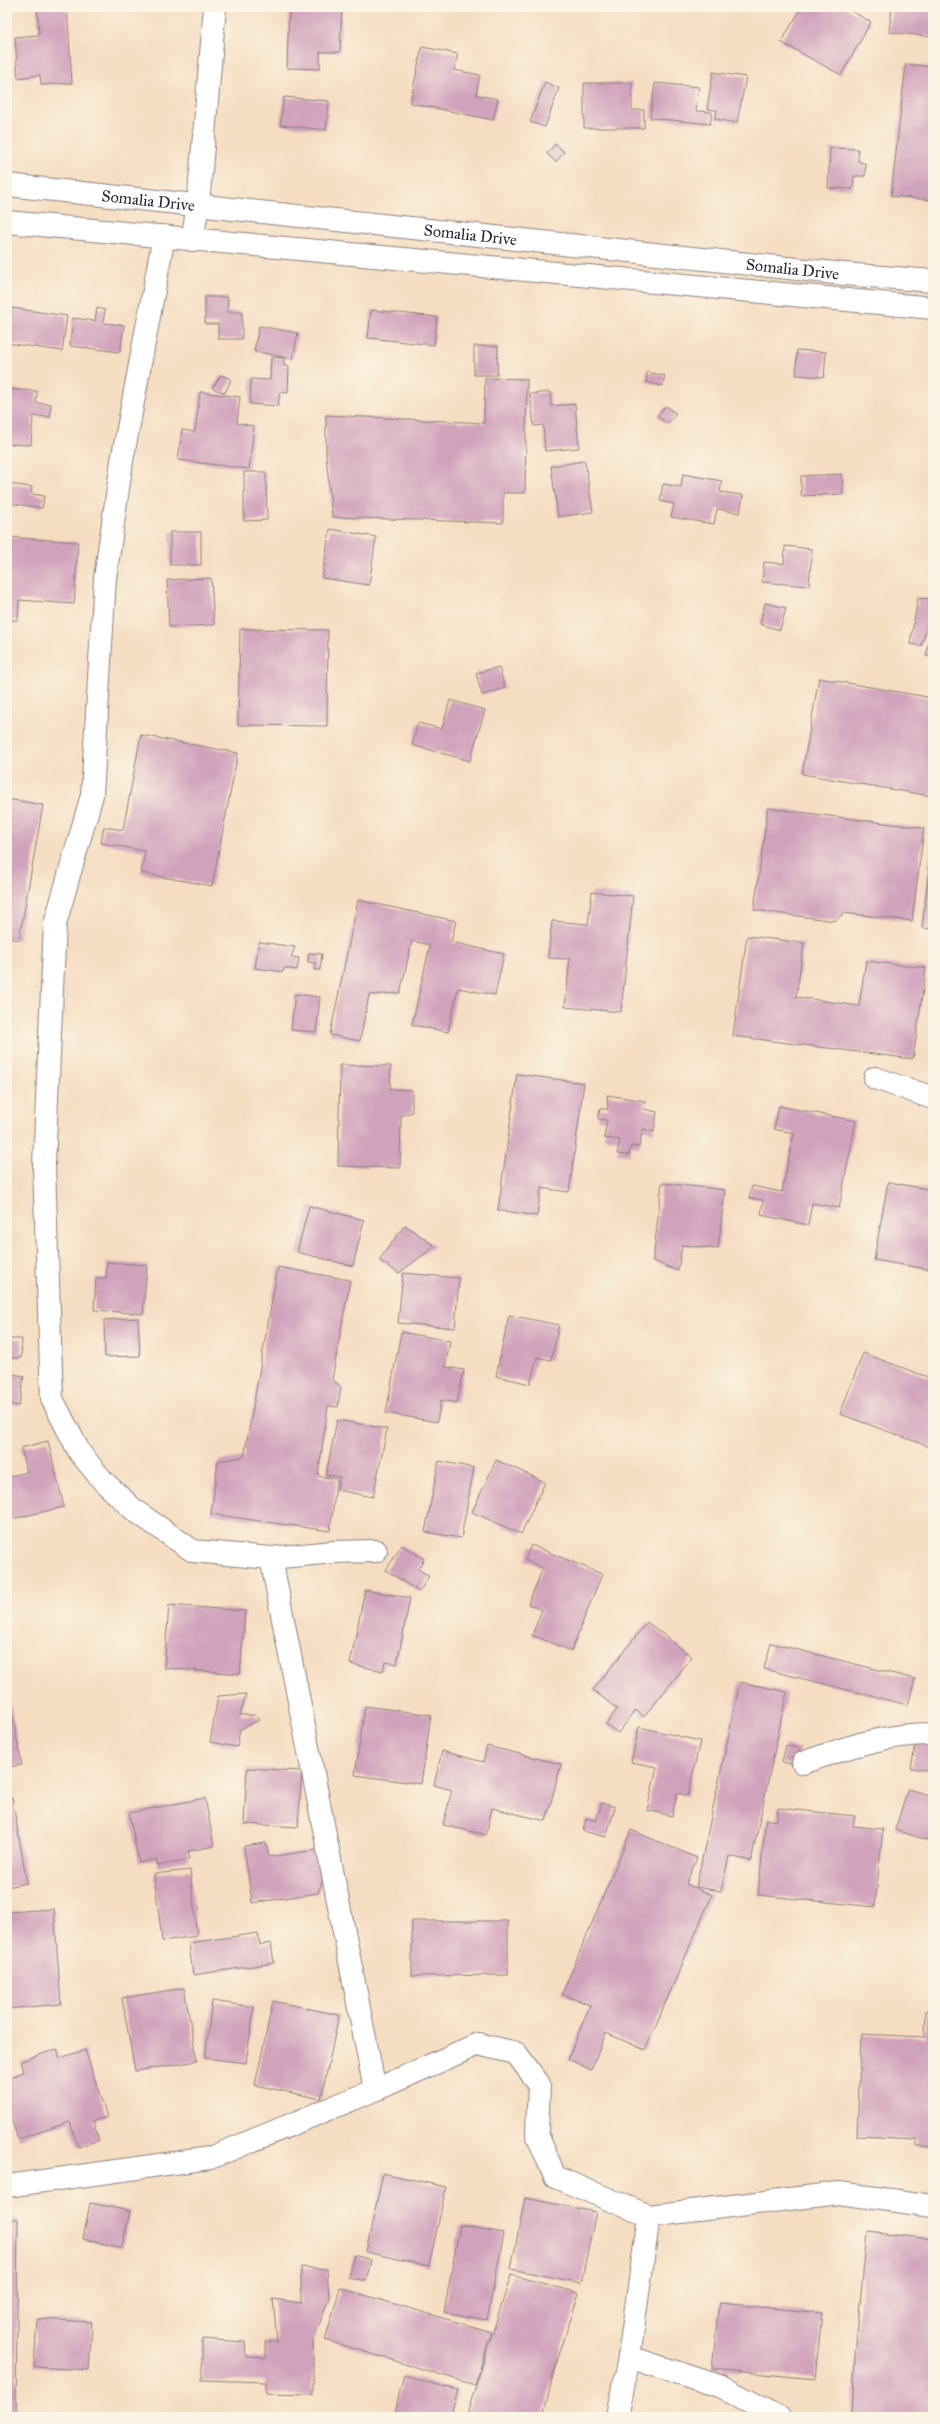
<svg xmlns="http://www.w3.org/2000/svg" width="940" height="2424" viewBox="0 0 940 2424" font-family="'IM FELL Great Primer',serif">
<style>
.building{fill:#d1a2bc}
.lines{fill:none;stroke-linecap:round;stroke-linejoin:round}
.minor-casing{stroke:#8c807e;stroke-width:24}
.primary-casing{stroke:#8c807e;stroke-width:24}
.minor{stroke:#fff;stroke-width:22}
.primary{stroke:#fff;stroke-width:22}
.labels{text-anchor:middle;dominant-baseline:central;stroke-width:3.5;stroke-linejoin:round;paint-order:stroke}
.street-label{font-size:16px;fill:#22223b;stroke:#fcf5e5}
</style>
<rect width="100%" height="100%" fill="#fcf5e5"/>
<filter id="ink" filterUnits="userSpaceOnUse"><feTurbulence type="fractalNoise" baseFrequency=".025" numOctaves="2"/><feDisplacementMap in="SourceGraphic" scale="8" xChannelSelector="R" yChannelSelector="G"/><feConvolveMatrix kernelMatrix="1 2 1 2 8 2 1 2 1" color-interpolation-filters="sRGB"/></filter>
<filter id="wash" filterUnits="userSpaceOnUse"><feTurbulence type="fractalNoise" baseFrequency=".012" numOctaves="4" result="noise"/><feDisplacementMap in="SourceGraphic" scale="16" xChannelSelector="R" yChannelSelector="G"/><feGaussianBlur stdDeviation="0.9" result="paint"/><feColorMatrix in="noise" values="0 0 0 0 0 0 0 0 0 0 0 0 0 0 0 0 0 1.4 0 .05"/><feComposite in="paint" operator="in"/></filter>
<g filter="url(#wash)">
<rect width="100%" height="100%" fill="#f5ddc1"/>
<g id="blocks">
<!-- building -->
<g class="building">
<path d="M 37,7 L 67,7 L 72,83 L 41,85 L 40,75 L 18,78 L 15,37 L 39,35 Z"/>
<path d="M 289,7 L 342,7 L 340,52 L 320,52 L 320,69 L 287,68 Z"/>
<path d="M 802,7 L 844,7 L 871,22 L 841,75 L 781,42 Z"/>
<path d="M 892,7 L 933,7 L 933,37 L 889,32 Z"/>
<path d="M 422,47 L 458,54 L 454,70 L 480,75 L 476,95 L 498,99 L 493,120 L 410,103 Z"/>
<path d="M 906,64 L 933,67 L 933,200 L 891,196 Z"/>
<path d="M 713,72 L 746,77 L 737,123 L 715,119 L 717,110 L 707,109 Z"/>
<path d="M 545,82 L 559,88 L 545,127 L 530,122 Z"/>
<path d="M 584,83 L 632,83 L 632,110 L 644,110 L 644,128 L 584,128 Z"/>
<path d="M 655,83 L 699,87 L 696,111 L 712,112 L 710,124 L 650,118 Z"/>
<path d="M 284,97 L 329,101 L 326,130 L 280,125 Z"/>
<path d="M 555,144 L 564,152 L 556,162 L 547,154 Z"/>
<path d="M 830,148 L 858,149 L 858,161 L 866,164 L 865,176 L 854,176 L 853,189 L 828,188 Z"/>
<path d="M 205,297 L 228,297 L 227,312 L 242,312 L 242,339 L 218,339 L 218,324 L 205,324 Z"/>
<path d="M 12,308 L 67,316 L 62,351 L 7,343 Z"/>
<path d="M 97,308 L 105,310 L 103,323 L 124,325 L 120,352 L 70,346 L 73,318 L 95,321 Z"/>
<path d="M 371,310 L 437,317 L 434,345 L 368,338 Z"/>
<path d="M 259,326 L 298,333 L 293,359 L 254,351 Z"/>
<path d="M 474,346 L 498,346 L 497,375 L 474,375 Z"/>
<path d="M 797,350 L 826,352 L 824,377 L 796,375 Z"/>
<path d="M 271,357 L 284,358 L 284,366 L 289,366 L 288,393 L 280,392 L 278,406 L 250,404 L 251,379 L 270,380 Z"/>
<path d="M 647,372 L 665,376 L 662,386 L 646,382 Z"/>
<path d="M 221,375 L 231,379 L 225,393 L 212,388 Z"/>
<path d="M 485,378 L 527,379 L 525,493 L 503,493 L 503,523 L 332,517 L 326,455 L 326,415 L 484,423 Z"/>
<path d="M 7,389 L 37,391 L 36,403 L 51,404 L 50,417 L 33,416 L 31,445 L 7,444 Z"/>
<path d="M 200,392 L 240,397 L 237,423 L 254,426 L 249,469 L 178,460 L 182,430 L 195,432 Z"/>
<path d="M 550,392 L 551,406 L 575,404 L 579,448 L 545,451 L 543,425 L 534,426 L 530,394 Z"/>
<path d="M 666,406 L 676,414 L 667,424 L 657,416 Z"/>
<path d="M 585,461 L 593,512 L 558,517 L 551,466 Z"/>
<path d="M 244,472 L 266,472 L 267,520 L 244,521 Z"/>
<path d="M 683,474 L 722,481 L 720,492 L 743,495 L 740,513 L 717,509 L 714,524 L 671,517 L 674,504 L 660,501 L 663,484 L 681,487 Z"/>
<path d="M 842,474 L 843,494 L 801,496 L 801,476 Z"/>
<path d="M 9,484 L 32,487 L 31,494 L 44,496 L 42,508 L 7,503 Z"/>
<path d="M 330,529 L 376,537 L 369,585 L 322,578 Z"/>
<rect x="170" y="532" width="31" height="33"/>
<path d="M 7,537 L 78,542 L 74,604 L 19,600 L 18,620 L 7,620 Z"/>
<path d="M 785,546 L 812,549 L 809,586 L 762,582 L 764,562 L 784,564 Z"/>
<path d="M 211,578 L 214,625 L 169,627 L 167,580 Z"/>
<path d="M 918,598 L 933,599 L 933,610 L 921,646 L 910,644 Z"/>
<path d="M 765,603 L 786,608 L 780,630 L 760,624 Z"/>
<path d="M 240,629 L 328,630 L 327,726 L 238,725 Z"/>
<path d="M 931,629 L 933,629 L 933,657 L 926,656 Z"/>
<path d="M 499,667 L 505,688 L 482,695 L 476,673 Z"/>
<path d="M 819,678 L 933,698 L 933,785 L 931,796 L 802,774 Z"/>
<path d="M 450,700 L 485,710 L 470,761 L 412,745 L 418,723 L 442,729 Z"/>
<path d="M 141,735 L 238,753 L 212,886 L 141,873 L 145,851 L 101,843 L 104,827 L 123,830 Z"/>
<path d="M 7,799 L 43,805 L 19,940 L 7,938 Z"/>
<path d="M 768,808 L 924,828 L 912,921 L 844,913 L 835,921 L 754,910 Z"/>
<path d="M 932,844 L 933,844 L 933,929 L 922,928 Z"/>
<path d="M 592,892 L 633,896 L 621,1012 L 565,1007 L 570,959 L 548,958 L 552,921 L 588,924 Z"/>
<path d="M 358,900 L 456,921 L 451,942 L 504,954 L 495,995 L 458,988 L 448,1032 L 412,1025 L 430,945 L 412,941 L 400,993 L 369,995 L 360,1041 L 330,1035 Z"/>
<path d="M 747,936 L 804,943 L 796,997 L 859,1006 L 866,961 L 926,968 L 913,1059 L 733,1036 Z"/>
<path d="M 259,942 L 295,947 L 291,957 L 299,958 L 297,970 L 284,968 L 283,972 L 255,968 Z"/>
<path d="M 309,953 L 322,954 L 320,970 L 314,970 L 315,963 L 308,962 Z"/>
<path d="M 295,994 L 320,997 L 316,1032 L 291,1030 Z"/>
<path d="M 340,1065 L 391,1066 L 390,1089 L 412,1090 L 412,1112 L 401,1116 L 400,1168 L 338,1166 Z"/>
<path d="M 517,1074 L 584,1083 L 569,1192 L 541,1188 L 537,1216 L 498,1210 Z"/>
<path d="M 607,1095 L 645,1101 L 644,1109 L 657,1112 L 654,1132 L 643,1129 L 639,1147 L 631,1146 L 629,1155 L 617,1154 L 620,1140 L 604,1138 L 607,1120 L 598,1119 L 600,1109 L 608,1109 Z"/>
<path d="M 779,1106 L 856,1121 L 839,1208 L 812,1203 L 808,1225 L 761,1215 L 763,1200 L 749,1198 L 752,1186 L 782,1192 L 794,1133 L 774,1129 Z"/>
<path d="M 888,1182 L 933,1190 L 933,1270 L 874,1260 Z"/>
<path d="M 662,1183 L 725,1190 L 718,1249 L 682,1245 L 678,1271 L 653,1261 Z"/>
<path d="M 309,1206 L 364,1220 L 353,1266 L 297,1252 Z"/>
<path d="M 405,1225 L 435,1246 L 399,1273 L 379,1260 Z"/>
<path d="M 107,1262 L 147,1265 L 143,1314 L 94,1310 L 96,1278 L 106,1278 Z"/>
<path d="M 278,1267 L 350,1280 L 332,1379 L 341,1387 L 338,1407 L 328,1406 L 318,1476 L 337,1479 L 330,1531 L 211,1514 L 218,1461 L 244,1457 Z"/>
<path d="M 403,1273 L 459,1278 L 455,1328 L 398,1323 Z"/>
<path d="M 509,1315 L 559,1325 L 551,1360 L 537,1357 L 530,1384 L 496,1376 Z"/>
<path d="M 138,1318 L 140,1356 L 105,1357 L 104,1320 Z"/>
<path d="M 401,1332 L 450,1341 L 445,1367 L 464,1370 L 457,1403 L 441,1400 L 437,1422 L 386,1413 Z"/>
<path d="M 9,1339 L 22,1339 L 21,1358 L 9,1358 Z"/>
<path d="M 863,1353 L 933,1379 L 933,1448 L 840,1414 Z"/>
<path d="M 7,1373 L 24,1376 L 19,1406 L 7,1404 Z"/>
<path d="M 337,1420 L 387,1429 L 373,1497 L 337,1490 L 340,1477 L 326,1475 Z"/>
<path d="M 48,1441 L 64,1507 L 7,1520 L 7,1477 L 27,1472 L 21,1448 Z"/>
<path d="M 496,1460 L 545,1482 L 521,1534 L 472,1512 Z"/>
<path d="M 439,1461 L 474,1468 L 461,1538 L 425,1532 Z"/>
<path d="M 402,1545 L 424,1559 L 418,1569 L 429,1576 L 419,1592 L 386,1570 Z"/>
<path d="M 531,1545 L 602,1574 L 571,1651 L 532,1635 L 542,1610 L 528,1604 L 543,1568 L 525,1560 Z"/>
<path d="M 365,1590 L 410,1598 L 397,1664 L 385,1662 L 383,1671 L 350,1664 Z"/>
<path d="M 169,1605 L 245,1611 L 240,1674 L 164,1668 Z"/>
<path d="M 647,1622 L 692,1657 L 644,1717 L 636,1710 L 618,1733 L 606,1724 L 617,1709 L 593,1690 Z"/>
<path d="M 771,1643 L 915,1679 L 908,1705 L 764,1669 Z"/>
<path d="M 740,1682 L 787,1692 L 751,1861 L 729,1856 L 721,1891 L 696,1887 Z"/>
<path d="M 7,1687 L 22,1765 L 7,1767 Z"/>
<path d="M 246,1694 L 240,1715 L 255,1715 L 260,1720 L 240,1729 L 237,1747 L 210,1742 L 218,1696 Z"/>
<path d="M 365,1706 L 431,1715 L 421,1784 L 355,1775 Z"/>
<path d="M 639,1727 L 700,1741 L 688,1796 L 677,1793 L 672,1816 L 647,1810 L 657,1767 L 631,1762 Z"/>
<path d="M 916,1742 L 933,1744 L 932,1771 L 911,1768 Z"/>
<path d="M 786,1745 L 800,1749 L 796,1765 L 782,1762 Z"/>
<path d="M 487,1746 L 561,1764 L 546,1821 L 492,1808 L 486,1835 L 443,1825 L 452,1790 L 434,1785 L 442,1751 L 483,1762 Z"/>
<path d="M 247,1768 L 302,1771 L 298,1827 L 244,1824 Z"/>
<path d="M 908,1789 L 933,1796 L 933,1830 L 930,1841 L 895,1830 Z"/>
<path d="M 12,1798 L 27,1883 L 7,1887 L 7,1799 Z"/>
<path d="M 205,1798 L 214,1846 L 188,1851 L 189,1859 L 158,1866 L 156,1859 L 139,1863 L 129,1813 Z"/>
<path d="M 602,1803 L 615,1807 L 606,1837 L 583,1831 L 586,1818 L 596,1821 Z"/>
<path d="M 778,1808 L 855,1816 L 853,1826 L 883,1829 L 875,1907 L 758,1895 L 766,1819 L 777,1821 Z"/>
<path d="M 631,1830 L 697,1858 L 686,1884 L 712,1895 L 645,2050 L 606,2033 L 591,2070 L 568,2059 L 590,2005 L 562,1994 Z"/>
<path d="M 266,1843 L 269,1857 L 323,1849 L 326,1870 L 318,1893 L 252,1903 L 244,1846 Z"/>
<path d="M 190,1870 L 197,1936 L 162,1941 L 154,1874 Z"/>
<path d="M 54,1909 L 61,2004 L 7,2009 L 7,1912 Z"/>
<path d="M 412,1921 L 508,1921 L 508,1975 L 412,1976 Z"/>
<path d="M 258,1933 L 260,1945 L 271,1943 L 274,1963 L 193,1975 L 189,1943 Z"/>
<path d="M 184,1988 L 197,2061 L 135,2071 L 122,1998 Z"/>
<path d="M 212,2001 L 254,2007 L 246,2063 L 205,2058 Z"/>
<path d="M 273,2001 L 339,2015 L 321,2099 L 255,2085 Z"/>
<path d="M 926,2010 L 933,2011 L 933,2147 L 917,2146 L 917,2139 L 857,2136 L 861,2034 L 925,2037 Z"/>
<path d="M 57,2049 L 60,2058 L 85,2050 L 107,2117 L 93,2121 L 99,2140 L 78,2147 L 70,2122 L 18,2139 L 7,2106 L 7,2078 L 24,2072 L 21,2061 Z"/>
<path d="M 383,2173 L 446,2187 L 429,2266 L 366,2252 Z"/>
<path d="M 525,2198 L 596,2212 L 581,2283 L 511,2269 Z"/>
<path d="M 90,2203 L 130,2211 L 122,2248 L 83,2239 Z"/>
<path d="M 7,2219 L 18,2219 L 16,2417 L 7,2417 Z"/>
<path d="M 460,2225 L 504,2233 L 487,2320 L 444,2312 Z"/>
<path d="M 867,2232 L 933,2239 L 933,2417 L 852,2417 L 855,2356 Z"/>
<path d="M 354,2255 L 371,2260 L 366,2281 L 348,2277 Z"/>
<path d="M 301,2267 L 327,2269 L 329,2298 L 313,2341 L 313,2395 L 266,2394 L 266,2382 L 202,2380 L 202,2339 L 245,2342 L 246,2357 L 266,2358 L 266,2341 L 277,2341 L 273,2299 L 301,2303 Z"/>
<path d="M 511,2275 L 579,2293 L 554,2371 L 543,2417 L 466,2417 Z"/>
<path d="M 340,2288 L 491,2332 L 475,2385 L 325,2340 Z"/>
<path d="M 719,2303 L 822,2313 L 815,2379 L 712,2369 Z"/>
<path d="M 37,2319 L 92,2322 L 89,2370 L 34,2367 Z"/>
<path d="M 404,2376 L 458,2390 L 450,2417 L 393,2417 Z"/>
</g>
</g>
</g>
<g filter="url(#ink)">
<use href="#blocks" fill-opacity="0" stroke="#8c807e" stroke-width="1"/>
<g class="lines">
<defs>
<g id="minor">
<path d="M 164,236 L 122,461 L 105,578 L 92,795 L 55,924 L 44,1165 L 52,1399 L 80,1453 L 103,1481 L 134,1510 L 193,1551 L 271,1558 L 333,1552 L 376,1551"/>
<path d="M 192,240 L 198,205 L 215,7"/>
<path d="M 875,1078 L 933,1098"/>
<path d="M 271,1558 L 375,2090"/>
<path d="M 803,1763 C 847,1747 885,1734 933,1734"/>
<path d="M 7,2186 L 210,2158 L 375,2090 L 478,2044 L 516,2053 L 539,2084 L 537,2134 L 555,2177 L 649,2216 L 839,2193 L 933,2206"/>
<path d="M 629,2357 L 722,2387 L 779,2417"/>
<path d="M 617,2417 L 629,2357 L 649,2216"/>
</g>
<g id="primary">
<path id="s1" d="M 7,185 L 844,274 L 933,281"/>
<path d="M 7,222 L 933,308"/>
</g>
</defs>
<!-- minor casing -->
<use href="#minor" class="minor-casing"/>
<!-- primary casing -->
<use href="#primary" class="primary-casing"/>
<!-- minor -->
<use href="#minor" class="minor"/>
<!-- primary -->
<use href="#primary" class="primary"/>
</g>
</g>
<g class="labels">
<!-- street labels -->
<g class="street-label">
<text stroke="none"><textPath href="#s1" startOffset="142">Somalia Drive</textPath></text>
<text stroke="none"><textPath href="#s1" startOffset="466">Somalia Drive</textPath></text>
<text stroke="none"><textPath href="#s1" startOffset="790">Somalia Drive</textPath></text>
</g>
</g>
<!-- margin -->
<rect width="940" height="2424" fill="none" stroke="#fcf5e5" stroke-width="24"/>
</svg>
